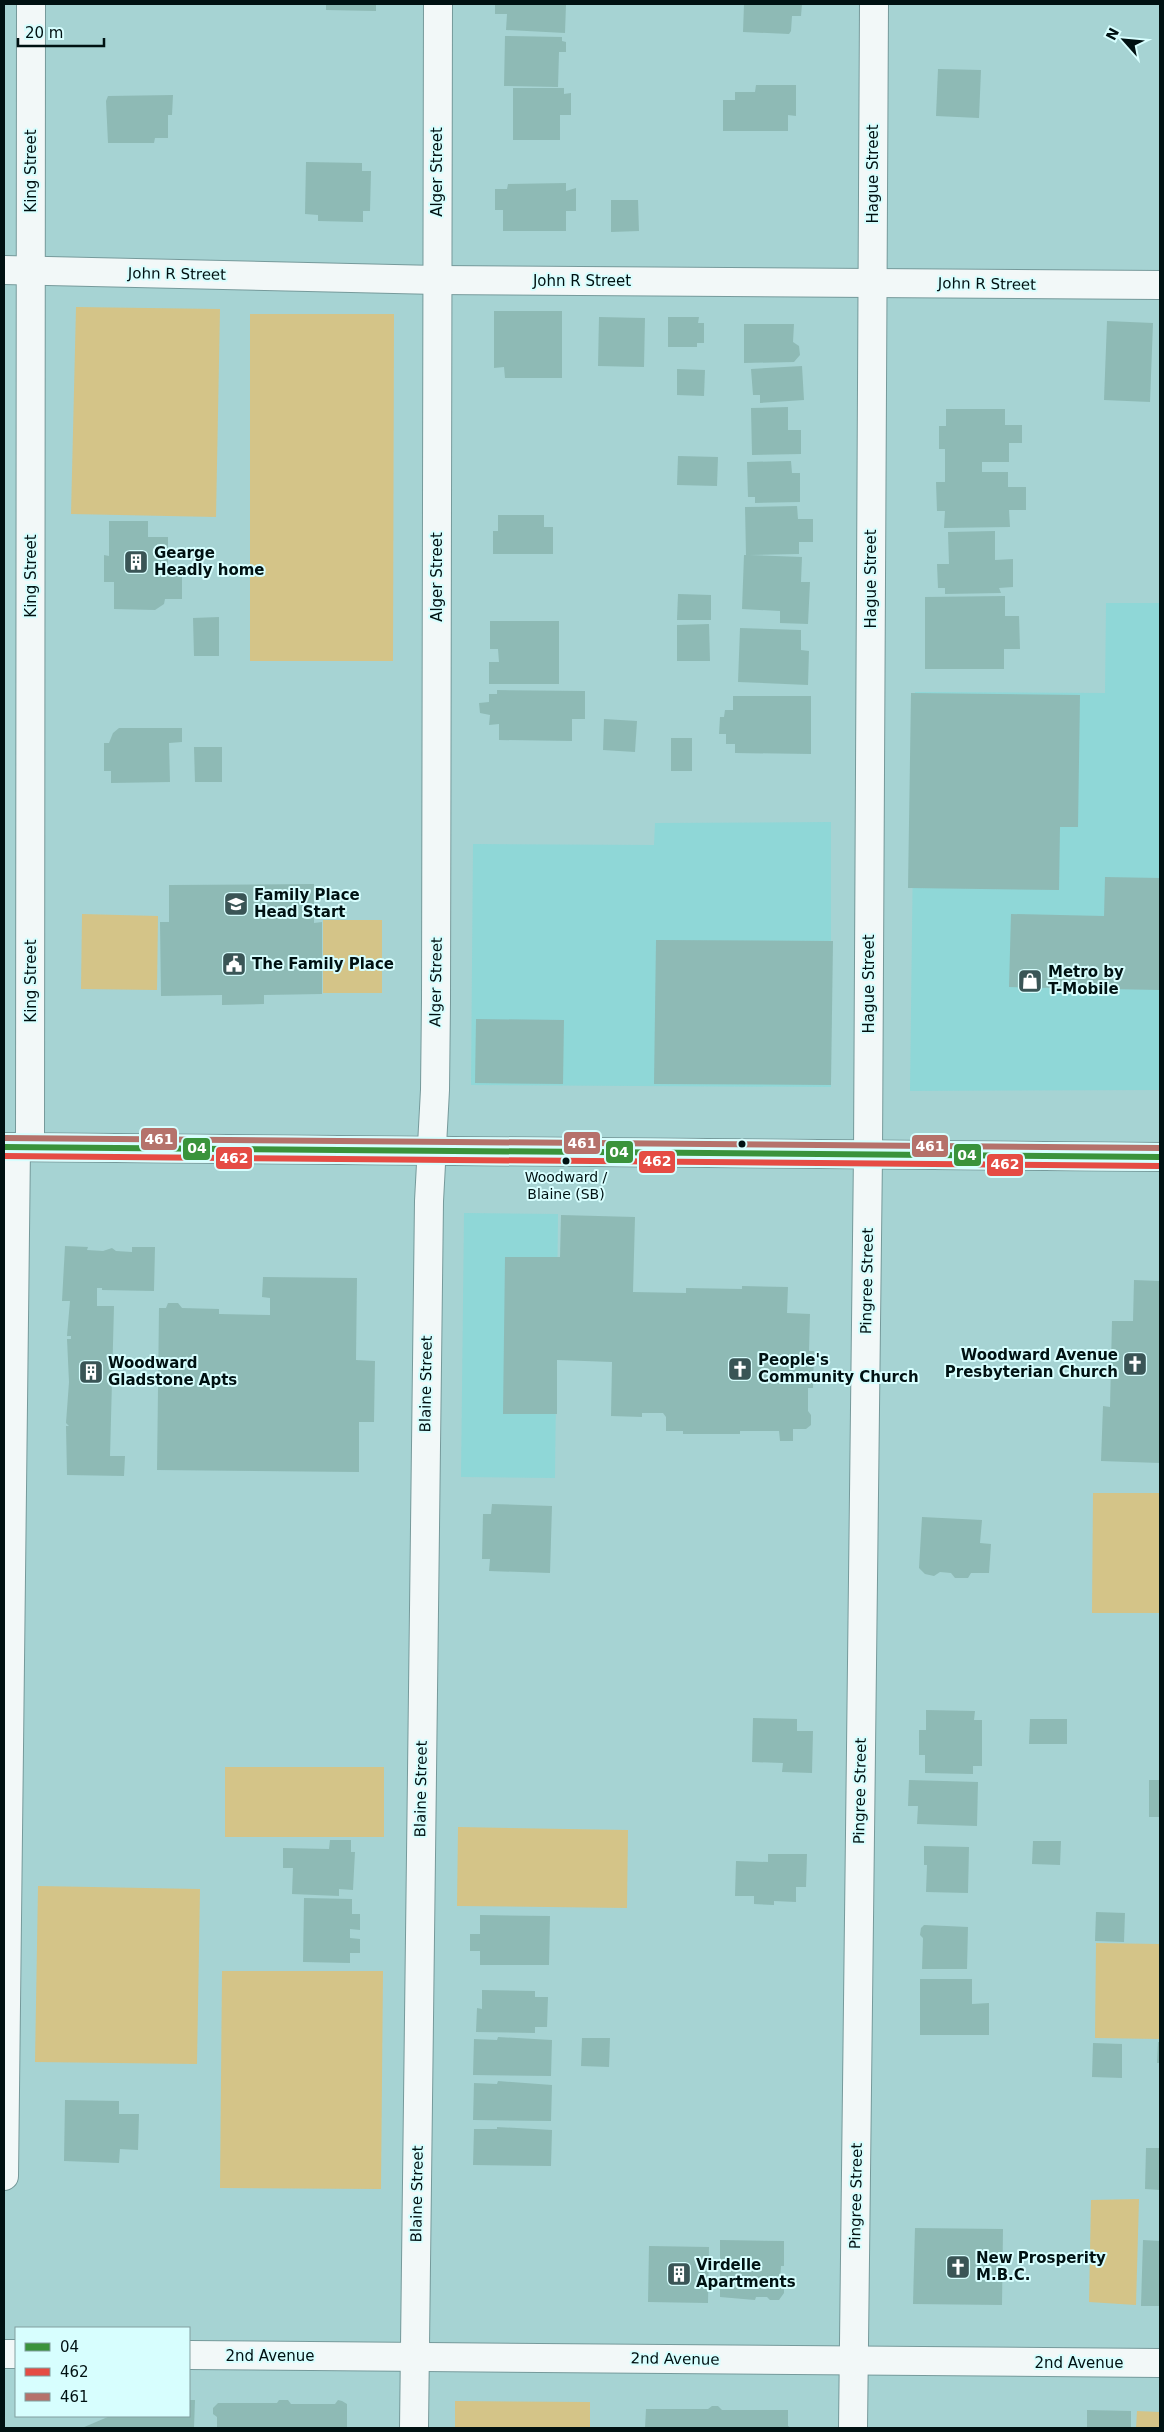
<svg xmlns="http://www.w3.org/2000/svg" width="1164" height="2432" viewBox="0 0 1164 2432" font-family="'DejaVu Sans',sans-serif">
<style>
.built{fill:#8fd7d7}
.green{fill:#d4c488}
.building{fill:#8ebab5}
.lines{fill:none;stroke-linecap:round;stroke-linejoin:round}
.minor-casing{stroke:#769a9b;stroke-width:30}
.major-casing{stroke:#769a9b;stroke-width:30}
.minor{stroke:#f2f8f8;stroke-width:28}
.major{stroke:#f2f8f8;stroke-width:28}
.bus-1-casing{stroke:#d7fefe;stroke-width:10}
.bus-2-casing{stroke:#d7fefe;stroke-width:10}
.bus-3-casing{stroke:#d7fefe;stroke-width:10}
.bus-1{stroke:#3a933b;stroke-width:6}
.bus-2{stroke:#e54c44;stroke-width:6}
.bus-3{stroke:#b5726b;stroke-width:6}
.bus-dot{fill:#001112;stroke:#d7fefe;stroke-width:2}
.labels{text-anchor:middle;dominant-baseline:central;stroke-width:4;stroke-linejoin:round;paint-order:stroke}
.bus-label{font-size:14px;fill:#001112;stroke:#d7fefe}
.street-label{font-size:15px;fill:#001112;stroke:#d7fefe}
.poi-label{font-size:15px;font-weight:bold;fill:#001112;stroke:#d7fefe;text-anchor:start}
.line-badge{stroke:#d7fefe;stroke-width:2}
.badge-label{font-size:14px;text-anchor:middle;font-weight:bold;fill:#fff}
</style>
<rect width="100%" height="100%" fill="#a6d3d3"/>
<!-- built -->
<g class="built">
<path d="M 1106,603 L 1160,603 L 1160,1090 L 910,1091 L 915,692 L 1105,693 Z"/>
<path d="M 831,822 L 831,1087 L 471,1085 L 473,844 L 654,845 L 655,823 Z"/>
<path d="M 464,1213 L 558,1214 L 555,1478 L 461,1477 Z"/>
</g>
<!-- green -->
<g class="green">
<path d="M 76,307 L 220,309 L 216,517 L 71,514 Z"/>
<path d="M 250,314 L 394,314 L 393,661 L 250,661 Z"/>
<path d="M 82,914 L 158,916 L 157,990 L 81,989 Z"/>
<rect x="323" y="920" width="59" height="73"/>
<path d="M 1093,1493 L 1160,1493 L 1160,1613 L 1092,1613 Z"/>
<rect x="225" y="1767" width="159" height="70"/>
<path d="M 458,1827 L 628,1830 L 627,1908 L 457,1906 Z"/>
<path d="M 38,1886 L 200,1889 L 197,2064 L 35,2062 Z"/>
<path d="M 1096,1943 L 1160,1944 L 1160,2039 L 1095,2038 Z"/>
<path d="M 222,1971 L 383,1971 L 381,2189 L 220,2188 Z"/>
<path d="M 1139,2199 L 1136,2305 L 1089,2302 L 1091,2200 Z"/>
<path d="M 455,2401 L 590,2402 L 590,2428 L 455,2428 Z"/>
<path d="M 1137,2411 L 1160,2412 L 1160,2428 L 1136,2428 Z"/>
</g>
<!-- building -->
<g class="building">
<path d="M 326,4 L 376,4 L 376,11 L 326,10 Z"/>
<path d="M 495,4 L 566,4 L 565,33 L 506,30 L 507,14 L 495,14 Z"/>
<path d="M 744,4 L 802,4 L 801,16 L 792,16 L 791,31 L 789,34 L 743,32 Z"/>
<path d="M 505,36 L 562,37 L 562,41 L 566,42 L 566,52 L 559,52 L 558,87 L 504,86 Z"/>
<path d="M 938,69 L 981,70 L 979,118 L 936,116 Z"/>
<path d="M 756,85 L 796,85 L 796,116 L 788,115 L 788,131 L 723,131 L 723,100 L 735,100 L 735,92 L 755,92 Z"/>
<path d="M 513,88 L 564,88 L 564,94 L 571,93 L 571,115 L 560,115 L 560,140 L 513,140 Z"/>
<path d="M 173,95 L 172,115 L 168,115 L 168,138 L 155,138 L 154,143 L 108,143 L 106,101 L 108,96 Z"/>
<path d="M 306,162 L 362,163 L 362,171 L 371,171 L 370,211 L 363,211 L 363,222 L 318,221 L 318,215 L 305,214 Z"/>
<path d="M 566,183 L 566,191 L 576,188 L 576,211 L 566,211 L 566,231 L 503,231 L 503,210 L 495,210 L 495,189 L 507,189 L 508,184 Z"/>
<path d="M 611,200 L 638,200 L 639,231 L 611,232 Z"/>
<path d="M 494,311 L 562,311 L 562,378 L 505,378 L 504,367 L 494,368 Z"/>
<path d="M 599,317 L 645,318 L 644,367 L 598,366 Z"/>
<path d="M 668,317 L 699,317 L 698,323 L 704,323 L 704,343 L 697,343 L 697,347 L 668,347 Z"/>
<path d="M 1107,321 L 1153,323 L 1150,402 L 1104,400 Z"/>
<path d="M 744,324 L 794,324 L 793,342 L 799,346 L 800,355 L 794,362 L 744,363 Z"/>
<path d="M 802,366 L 804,400 L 760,403 L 760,395 L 753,395 L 751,369 Z"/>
<path d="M 677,369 L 705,370 L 704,396 L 677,395 Z"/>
<path d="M 788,407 L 788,430 L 801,430 L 801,454 L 752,455 L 751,408 Z"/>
<path d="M 946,409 L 1005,409 L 1005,425 L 1022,425 L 1022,443 L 1009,443 L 1009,462 L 982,462 L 982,472 L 1008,472 L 1008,487 L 1026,487 L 1026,510 L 1009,510 L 1010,527 L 944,528 L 945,511 L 937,511 L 936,482 L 945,482 L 945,449 L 939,449 L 939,426 L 946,426 Z"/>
<path d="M 678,456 L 718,457 L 717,486 L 677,485 Z"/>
<path d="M 791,461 L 792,473 L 800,473 L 800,502 L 755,503 L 755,497 L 748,497 L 747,462 Z"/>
<path d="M 797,506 L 798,519 L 813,519 L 813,542 L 799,542 L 799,554 L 749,555 L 802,557 L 801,582 L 810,582 L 808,624 L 780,623 L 780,611 L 742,609 L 744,555 L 746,555 L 745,507 Z"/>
<path d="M 498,515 L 544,515 L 544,527 L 553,527 L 553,554 L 493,554 L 493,531 L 498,531 Z"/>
<path d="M 109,521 L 148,521 L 148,537 L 168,537 L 168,569 L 182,569 L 182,599 L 165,599 L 164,604 L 155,610 L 114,609 L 114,582 L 104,582 L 104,555 L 109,556 Z"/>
<path d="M 995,531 L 995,560 L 1013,559 L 1013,587 L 999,588 L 1001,593 L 945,594 L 945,588 L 938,588 L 937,564 L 949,564 L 948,532 Z"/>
<path d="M 678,594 L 711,595 L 711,620 L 677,620 Z"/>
<path d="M 1005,596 L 1005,616 L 1019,616 L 1020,649 L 1004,649 L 1004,669 L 925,669 L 925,597 Z"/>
<path d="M 219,617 L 219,656 L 194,656 L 193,618 Z"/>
<path d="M 490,621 L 559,621 L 559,684 L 489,684 L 489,662 L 499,662 L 498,649 L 490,649 Z"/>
<path d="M 709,624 L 710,661 L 677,661 L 677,625 Z"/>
<path d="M 740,628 L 801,630 L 801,650 L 809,651 L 808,685 L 738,682 Z"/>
<path d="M 497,690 L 585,691 L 585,719 L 572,719 L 572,741 L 499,740 L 499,724 L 489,725 L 490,715 L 480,713 L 479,703 L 489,702 L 489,694 L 497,694 Z"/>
<path d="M 911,693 L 1080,695 L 1078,827 L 1060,827 L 1059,890 L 908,888 Z"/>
<path d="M 733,696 L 811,696 L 811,754 L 735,753 L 735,744 L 726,744 L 726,734 L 719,734 L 720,717 L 724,717 L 725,710 L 733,710 Z"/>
<path d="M 604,719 L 637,721 L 635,752 L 603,750 Z"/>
<path d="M 119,728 L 182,728 L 182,742 L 169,743 L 170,782 L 111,783 L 111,771 L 104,771 L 104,743 L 109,743 L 113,733 Z"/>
<rect x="671" y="738" width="21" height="33"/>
<path d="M 194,747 L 222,747 L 222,782 L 195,782 Z"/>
<path d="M 1105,877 L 1160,878 L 1160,990 L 1009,987 L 1011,914 L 1104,916 Z"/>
<path d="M 314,884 L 314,923 L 322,922 L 322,994 L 264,995 L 264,1004 L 222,1005 L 222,995 L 161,996 L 160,922 L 169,922 L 169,885 Z"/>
<path d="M 656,940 L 833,941 L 831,1085 L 654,1084 Z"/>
<path d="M 476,1019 L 564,1020 L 563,1084 L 475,1083 Z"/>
<path d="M 561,1215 L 635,1217 L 633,1292 L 686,1293 L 686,1288 L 742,1289 L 742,1286 L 788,1287 L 787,1313 L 810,1314 L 809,1351 L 814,1351 L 813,1388 L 808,1388 L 808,1411 L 811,1415 L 811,1425 L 806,1429 L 793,1429 L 793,1441 L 780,1441 L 779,1431 L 740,1431 L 740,1434 L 683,1434 L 683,1431 L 666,1431 L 666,1417 L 663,1413 L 642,1413 L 642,1417 L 611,1416 L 612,1362 L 557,1360 L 557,1414 L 503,1414 L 505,1257 L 560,1257 Z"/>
<path d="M 65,1246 L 88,1247 L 87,1250 L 103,1251 L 112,1248 L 116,1251 L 132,1252 L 132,1247 L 155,1247 L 154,1291 L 102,1290 L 102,1288 L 97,1288 L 97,1306 L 114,1306 L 110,1456 L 125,1456 L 124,1476 L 67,1475 L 66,1426 L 69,1426 L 66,1423 L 69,1382 L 67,1339 L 71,1339 L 71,1336 L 67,1336 L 70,1301 L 62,1301 Z"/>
<path d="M 263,1277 L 357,1278 L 356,1360 L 375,1361 L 374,1422 L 359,1422 L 359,1472 L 157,1470 L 159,1308 L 166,1308 L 168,1303 L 178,1303 L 182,1308 L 219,1309 L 219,1314 L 270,1315 L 270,1298 L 262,1297 Z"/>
<path d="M 1134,1280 L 1159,1281 L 1160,1285 L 1160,1463 L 1101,1461 L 1103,1406 L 1110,1407 L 1112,1321 L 1133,1321 Z"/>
<path d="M 492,1504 L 552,1506 L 550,1573 L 489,1571 L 490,1559 L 482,1559 L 483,1514 L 491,1514 Z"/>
<path d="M 922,1517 L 982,1520 L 980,1543 L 991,1544 L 989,1573 L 971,1573 L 968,1578 L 955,1578 L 951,1573 L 940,1572 L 934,1576 L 925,1574 L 919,1568 Z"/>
<path d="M 926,1710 L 975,1711 L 974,1720 L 982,1720 L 982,1766 L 973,1766 L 973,1774 L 925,1773 L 925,1755 L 919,1755 L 919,1730 L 926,1730 Z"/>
<path d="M 753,1718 L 797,1719 L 797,1731 L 813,1731 L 812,1773 L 782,1772 L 783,1763 L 752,1762 Z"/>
<path d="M 1030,1719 L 1067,1719 L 1067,1744 L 1029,1744 Z"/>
<path d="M 909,1780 L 978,1782 L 977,1826 L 917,1824 L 918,1806 L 908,1806 Z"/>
<rect x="1149" y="1780" width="11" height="37"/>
<path d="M 330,1840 L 351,1840 L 351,1852 L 355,1852 L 353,1890 L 339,1889 L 339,1896 L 292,1894 L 293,1868 L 283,1868 L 283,1848 L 329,1849 Z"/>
<path d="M 1033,1841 L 1061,1841 L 1060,1865 L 1032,1864 Z"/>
<path d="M 924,1846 L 969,1847 L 968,1893 L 926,1892 L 927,1865 L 924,1865 Z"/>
<path d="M 768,1854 L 807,1854 L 806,1887 L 796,1887 L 796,1902 L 774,1901 L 774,1905 L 754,1904 L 754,1896 L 735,1896 L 736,1861 L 768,1862 Z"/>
<path d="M 304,1898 L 352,1899 L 352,1914 L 360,1914 L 360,1930 L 350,1929 L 350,1938 L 360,1939 L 360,1953 L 350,1953 L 350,1963 L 303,1962 Z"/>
<path d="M 1096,1912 L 1125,1913 L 1124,1942 L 1095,1941 Z"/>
<path d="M 480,1915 L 550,1916 L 549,1965 L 480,1965 L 480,1951 L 470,1951 L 470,1934 L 480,1934 Z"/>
<path d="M 924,1925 L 968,1927 L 967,1969 L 922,1969 L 923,1938 L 920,1935 L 921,1928 Z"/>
<path d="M 920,1979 L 972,1979 L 972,2004 L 989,2003 L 989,2035 L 920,2035 Z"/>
<path d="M 482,1990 L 535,1991 L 535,1997 L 548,1997 L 547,2027 L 535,2027 L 535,2033 L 476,2032 L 477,2008 L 482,2009 Z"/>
<path d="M 498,2037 L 552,2040 L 551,2076 L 473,2075 L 474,2039 L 497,2040 Z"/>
<path d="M 582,2038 L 610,2038 L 609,2067 L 581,2066 Z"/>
<path d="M 1158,2042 L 1160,2042 L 1160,2063 L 1157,2063 Z"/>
<path d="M 1093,2043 L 1122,2044 L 1122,2078 L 1092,2077 Z"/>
<path d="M 498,2081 L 552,2085 L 551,2121 L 473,2120 L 474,2083 L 497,2084 Z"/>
<path d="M 65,2100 L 119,2101 L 119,2114 L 139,2114 L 138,2150 L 120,2149 L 119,2163 L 64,2161 Z"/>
<path d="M 497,2127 L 552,2130 L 551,2166 L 473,2165 L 474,2129 L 497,2129 Z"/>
<path d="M 1146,2148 L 1160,2148 L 1160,2190 L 1145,2189 Z"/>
<path d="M 915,2228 L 1003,2229 L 1002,2305 L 913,2304 Z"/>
<path d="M 720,2240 L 784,2241 L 784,2266 L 781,2266 L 780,2282 L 784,2285 L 784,2293 L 779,2300 L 770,2300 L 767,2297 L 756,2297 L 755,2300 L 720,2297 Z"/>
<path d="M 1143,2240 L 1160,2241 L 1160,2306 L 1141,2306 Z"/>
<path d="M 649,2246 L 709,2247 L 708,2303 L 648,2302 Z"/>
<path d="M 189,2400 L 195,2400 L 194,2428 L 82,2428 L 110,2416 L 189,2416 Z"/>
<path d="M 279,2400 L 288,2400 L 291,2404 L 335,2404 L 338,2400 L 342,2401 L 347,2404 L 347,2428 L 217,2428 L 217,2417 L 213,2414 L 213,2408 L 218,2403 L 277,2403 Z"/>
<path d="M 712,2406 L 718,2406 L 722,2410 L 788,2410 L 788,2426 L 791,2428 L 645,2428 L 646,2409 L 708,2409 Z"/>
<path d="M 1087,2410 L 1131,2411 L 1131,2428 L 1087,2428 Z"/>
</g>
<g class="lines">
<defs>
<g id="minor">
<path d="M 4,270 L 437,280 L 1160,285"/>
<path d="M 30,1147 L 31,4"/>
<path d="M 4,2176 L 16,1147"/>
<path d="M 4,2354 L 16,2354"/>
<path d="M 189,2355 L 1160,2363"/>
<path d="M 414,2428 L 429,1201 L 435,1090 L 436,1002 L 438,4"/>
<path d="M 853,2428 L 868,1154 L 874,4"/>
</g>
<path id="major" d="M 4,1147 L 1160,1157"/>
</defs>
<!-- minor casing -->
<use href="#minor" class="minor-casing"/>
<!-- major casing -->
<use href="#major" class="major-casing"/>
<!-- minor -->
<use href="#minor" class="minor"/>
<!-- major -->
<use href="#major" class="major"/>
<defs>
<path id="bus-1" d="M 4,1147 L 1160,1157"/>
<path id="bus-2" d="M 4,1156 L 1160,1166"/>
<path id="bus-3" d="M 4,1138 L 1160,1148"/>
</defs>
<!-- bus-1 casing -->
<use href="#bus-1" class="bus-1-casing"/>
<!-- bus-2 casing -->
<use href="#bus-2" class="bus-2-casing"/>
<!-- bus-3 casing -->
<use href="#bus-3" class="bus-3-casing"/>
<!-- bus-1 -->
<use href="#bus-1" class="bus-1"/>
<!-- bus-2 -->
<use href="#bus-2" class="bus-2"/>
<!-- bus-3 -->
<use href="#bus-3" class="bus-3"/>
</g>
<!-- icons -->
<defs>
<symbol id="building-square" viewBox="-11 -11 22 22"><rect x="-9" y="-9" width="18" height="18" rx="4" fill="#3a5556" stroke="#d7fefe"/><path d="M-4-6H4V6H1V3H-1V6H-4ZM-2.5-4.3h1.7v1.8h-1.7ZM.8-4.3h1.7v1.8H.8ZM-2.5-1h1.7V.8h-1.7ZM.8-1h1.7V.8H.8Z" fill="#fff"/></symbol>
<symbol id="school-square" viewBox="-11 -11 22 22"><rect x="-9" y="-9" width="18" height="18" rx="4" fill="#3a5556" stroke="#d7fefe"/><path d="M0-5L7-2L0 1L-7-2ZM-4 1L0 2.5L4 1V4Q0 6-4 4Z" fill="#fff"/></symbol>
<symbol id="civic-square" viewBox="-11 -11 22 22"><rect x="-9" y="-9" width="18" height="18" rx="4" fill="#3a5556" stroke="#d7fefe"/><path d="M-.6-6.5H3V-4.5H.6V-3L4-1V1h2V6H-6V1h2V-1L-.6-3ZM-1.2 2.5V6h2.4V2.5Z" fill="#fff"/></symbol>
<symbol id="shop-square" viewBox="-11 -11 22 22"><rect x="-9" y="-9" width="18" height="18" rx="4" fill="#3a5556" stroke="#d7fefe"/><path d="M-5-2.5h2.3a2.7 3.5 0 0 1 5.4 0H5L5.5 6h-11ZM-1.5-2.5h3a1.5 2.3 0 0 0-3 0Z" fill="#fff"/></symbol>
<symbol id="church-square" viewBox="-11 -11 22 22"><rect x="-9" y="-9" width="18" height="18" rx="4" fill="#3a5556" stroke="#d7fefe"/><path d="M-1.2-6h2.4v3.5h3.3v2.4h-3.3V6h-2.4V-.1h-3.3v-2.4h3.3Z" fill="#fff"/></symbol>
</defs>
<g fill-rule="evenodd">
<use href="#building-square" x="122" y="548" width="28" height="28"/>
<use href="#school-square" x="222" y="890" width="28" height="28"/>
<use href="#civic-square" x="220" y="950" width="28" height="28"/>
<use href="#shop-square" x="1016" y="967" width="28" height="28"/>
<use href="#church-square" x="1121" y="1350" width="28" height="28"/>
<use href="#church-square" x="726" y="1355" width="28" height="28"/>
<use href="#building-square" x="77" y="1358" width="28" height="28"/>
<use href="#church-square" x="944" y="2253" width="28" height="28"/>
<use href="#building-square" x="665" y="2260" width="28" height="28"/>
</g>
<!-- markers -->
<g class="bus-dot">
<circle cx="742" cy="1144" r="4.5"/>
<circle cx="566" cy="1161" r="4.5"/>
</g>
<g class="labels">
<!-- bus labels -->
<g class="bus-label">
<text x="566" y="1177">Woodward /<tspan x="566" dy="17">Blaine (SB)</tspan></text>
</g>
<!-- street labels -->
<g class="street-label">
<text transform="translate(31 171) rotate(-90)">King Street</text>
<text transform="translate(437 172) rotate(-90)">Alger Street</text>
<text transform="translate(873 174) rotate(-90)">Hague Street</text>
<text transform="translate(177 274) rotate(1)">John R Street</text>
<text x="582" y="281">John R Street</text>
<text transform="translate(987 284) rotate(1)">John R Street</text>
<text transform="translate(31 576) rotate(-90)">King Street</text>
<text transform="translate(437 577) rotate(-90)">Alger Street</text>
<text transform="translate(871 579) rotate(-90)">Hague Street</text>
<text transform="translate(31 981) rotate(-90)">King Street</text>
<text transform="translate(436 982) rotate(-89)">Alger Street</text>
<text transform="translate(869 984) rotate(-90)">Hague Street</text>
<text transform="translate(867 1281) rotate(-89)">Pingree Street</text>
<text transform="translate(426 1384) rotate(-89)">Blaine Street</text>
<text transform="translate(421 1789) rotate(-89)">Blaine Street</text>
<text transform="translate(860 1791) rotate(-89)">Pingree Street</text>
<text transform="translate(417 2194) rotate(-89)">Blaine Street</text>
<text transform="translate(856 2196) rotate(-89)">Pingree Street</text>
<text x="270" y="2356">2nd Avenue</text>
<text transform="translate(675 2359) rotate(1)">2nd Avenue</text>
<text x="1079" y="2363">2nd Avenue</text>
</g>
<!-- poi labels -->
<g class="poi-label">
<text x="154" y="553">Gearge<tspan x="154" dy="17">Headly home</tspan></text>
<text x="254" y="895">Family Place<tspan x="254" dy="17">Head Start</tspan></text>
<text x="252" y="964">The Family Place</text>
<text x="1048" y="972">Metro by<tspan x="1048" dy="17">T-Mobile</tspan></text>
<text x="1118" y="1355" text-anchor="end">Woodward Avenue<tspan x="1118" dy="17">Presbyterian Church</tspan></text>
<text x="758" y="1360">People's<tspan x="758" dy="17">Community Church</tspan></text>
<text x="108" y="1363">Woodward<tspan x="108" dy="17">Gladstone Apts</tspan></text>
<text x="976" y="2258">New Prosperity<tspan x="976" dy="17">M.B.C.</tspan></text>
<text x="696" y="2265">Virdelle<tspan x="696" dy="17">Apartments</tspan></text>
</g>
</g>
<g class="line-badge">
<rect x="140" y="1127" width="38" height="24" rx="5" fill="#b5726b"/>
<rect x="563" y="1131" width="38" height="24" rx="5" fill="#b5726b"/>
<rect x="911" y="1134" width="38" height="24" rx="5" fill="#b5726b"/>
<rect x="182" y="1137" width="29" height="24" rx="5" fill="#3a933b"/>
<rect x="605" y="1140" width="29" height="24" rx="5" fill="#3a933b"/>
<rect x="953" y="1143" width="29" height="24" rx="5" fill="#3a933b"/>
<rect x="215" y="1146" width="38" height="24" rx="5" fill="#e54c44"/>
<rect x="638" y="1150" width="38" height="24" rx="5" fill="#e54c44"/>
<rect x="986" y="1153" width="38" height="24" rx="5" fill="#e54c44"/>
</g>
<g class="badge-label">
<text x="159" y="1144">461</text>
<text x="582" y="1148">461</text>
<text x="930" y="1151">461</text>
<text x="197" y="1153">04</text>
<text x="619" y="1157">04</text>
<text x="967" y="1160">04</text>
<text x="234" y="1163">462</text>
<text x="657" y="1166">462</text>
<text x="1005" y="1169">462</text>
</g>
<!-- border -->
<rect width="1164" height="2432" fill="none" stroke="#001112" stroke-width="10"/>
<!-- legend -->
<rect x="15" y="2327" width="175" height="90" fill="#d7fefe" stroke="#819fa0"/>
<rect x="25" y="2343" width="25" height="8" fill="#3a933b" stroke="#819fa0"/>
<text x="60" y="2352" font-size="15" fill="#001112">04</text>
<rect x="25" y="2368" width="25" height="8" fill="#e54c44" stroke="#819fa0"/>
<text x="60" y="2377" font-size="15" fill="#001112">462</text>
<rect x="25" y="2393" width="25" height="8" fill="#b5726b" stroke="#819fa0"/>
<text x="60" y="2402" font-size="15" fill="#001112">461</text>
<!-- north arrow -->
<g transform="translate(1124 40) rotate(297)" stroke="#d7fefe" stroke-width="4" paint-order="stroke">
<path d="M0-4L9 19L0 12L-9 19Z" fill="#001112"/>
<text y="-8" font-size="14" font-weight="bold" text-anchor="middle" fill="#001112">N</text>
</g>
<!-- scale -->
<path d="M18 38v8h86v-8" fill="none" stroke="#001112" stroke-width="2.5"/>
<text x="25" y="38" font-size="15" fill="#001112" stroke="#d7fefe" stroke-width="4" paint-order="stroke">20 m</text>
</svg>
